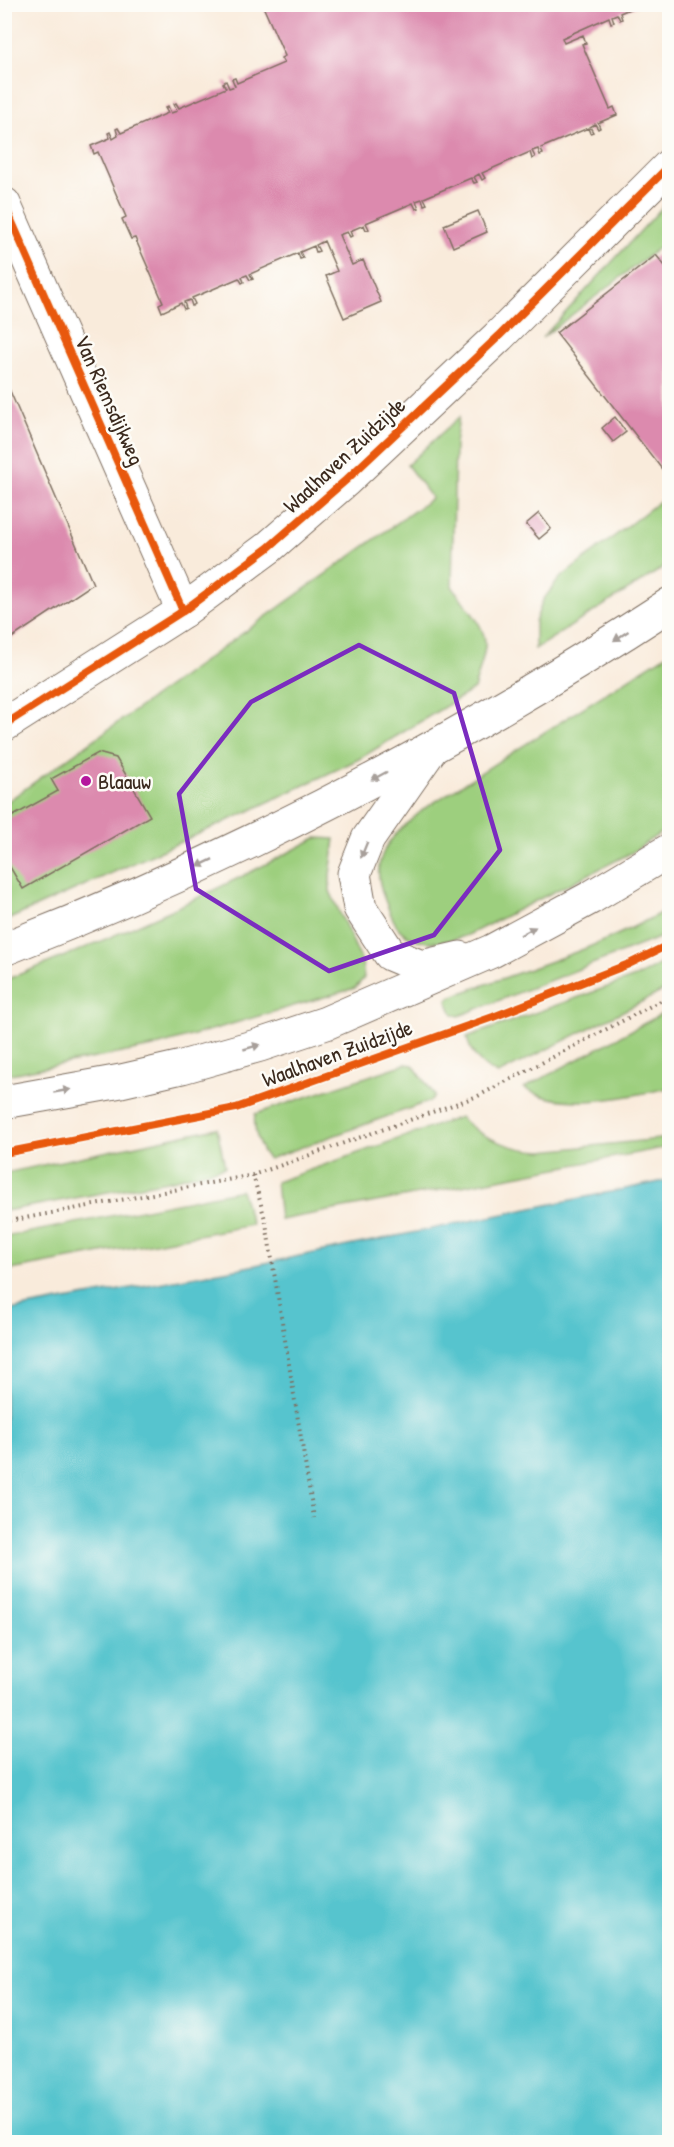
<svg xmlns="http://www.w3.org/2000/svg" width="674" height="2147" viewBox="0 0 674 2147" font-family="'Patrick Hand',sans-serif">
<style>
.green{fill:#9dcf7e;stroke:#6c7c4e;stroke-width:1.5}
.water{fill:#57c4ce;stroke:#497776;stroke-width:1.5}
.building{fill:#dc8aae}
.lines{fill:none;stroke-linecap:round;stroke-linejoin:round}
.minor-casing{stroke:#7e6e60;stroke-width:35}
.secondary-casing{stroke:#7e6e60;stroke-width:35}
.path{stroke:#7e6e60;stroke-width:4;stroke-dasharray:1.5 4.5;stroke-linecap:butt}
.minor{stroke:#fff;stroke-width:33}
.secondary{stroke:#fff;stroke-width:33}
.cycleway-casing{stroke:#fdfcf7;stroke-width:11}
.cycleway{stroke:#e8590c;stroke-width:8}
.oneway{fill:#a79f9a}
.marked{fill:none;stroke:#7b2cbf;stroke-width:4.5;stroke-linejoin:round}
.poi-dot{fill:#b5179e;stroke:#fdfcf7;stroke-width:2}
.labels{text-anchor:middle;dominant-baseline:central;stroke-width:5;stroke-linejoin:round;paint-order:stroke}
.street-label{font-size:22px;fill:#3b2a1e;stroke:#fdfcf7}
.poi-label{font-size:22px;fill:#3b2a1e;stroke:#fdfcf7;text-anchor:start}
</style>
<rect width="100%" height="100%" fill="#fdfcf7"/>
<filter id="ink" filterUnits="userSpaceOnUse"><feTurbulence type="fractalNoise" baseFrequency=".0167" numOctaves="2"/><feDisplacementMap in="SourceGraphic" scale="12" xChannelSelector="R" yChannelSelector="G"/><feConvolveMatrix kernelMatrix="1 2 1 2 8 2 1 2 1" color-interpolation-filters="sRGB"/></filter>
<filter id="wash" filterUnits="userSpaceOnUse"><feTurbulence type="fractalNoise" baseFrequency=".008" numOctaves="4" result="noise"/><feDisplacementMap in="SourceGraphic" scale="24" xChannelSelector="R" yChannelSelector="G"/><feGaussianBlur stdDeviation="1.35" result="paint"/><feColorMatrix in="noise" values="0 0 0 0 0 0 0 0 0 0 0 0 0 0 0 0 0 1.4 0 .05"/><feComposite in="paint" operator="in"/></filter>
<g filter="url(#wash)">
<rect width="100%" height="100%" fill="#f9ebdb"/>
<!-- green -->
<g class="green">
<path d="M 669,200 L 669,240 L 542,338 Z"/>
<path d="M 459,417 L 455,444 L 452,586 C 462,602 485,624 485,643 C 486,653 477,677 474,689 L 359,759 L 245,813 L 5,921 L 4,804 L 432,498 L 407,465 Z"/>
<path d="M 669,494 L 669,564 L 535,649 L 535,622 L 543,600 L 559,579 Z"/>
<path d="M 669,653 L 669,827 L 631,853 L 468,935 C 446,943 418,948 399,929 C 392,921 387,905 383,895 C 378,879 376,867 384,851 C 393,833 410,821 425,808 Z"/>
<path d="M 316,838 L 335,839 L 330,875 L 330,891 L 362,962 L 364,978 L 355,988 L 153,1047 L 5,1075 L 5,980 C 111,939 216,892 316,838 Z"/>
<path d="M 669,908 L 669,932 L 661,937 L 459,1016 L 453,1014 L 447,1001 L 450,997 C 523,970 602,948 669,908 Z"/>
<path d="M 669,959 L 669,988 L 498,1074 C 483,1068 470,1054 467,1037 L 641,975 Z"/>
<path d="M 669,1010 L 669,1088 C 626,1097 564,1112 524,1088 Z"/>
<path d="M 405,1064 L 413,1065 L 435,1096 L 430,1101 L 269,1159 C 259,1152 253,1126 255,1114 Z"/>
<path d="M 460,1117 C 482,1139 513,1150 543,1151 L 669,1138 L 669,1147 L 280,1220 L 276,1182 Z"/>
<path d="M 217,1128 L 225,1167 L 167,1181 L 5,1211 L 5,1173 Z"/>
<path d="M 241,1190 L 252,1225 L 5,1271 L 5,1237 Z"/>
</g>
<!-- water -->
<path class="water" d="M 669,1180 L 669,2142 L 5,2142 L 5,1311 L 241,1268 Z"/>
<g id="blocks">
<!-- building -->
<g class="building">
<path d="M 262,4 L 410,4 L 411,9 L 421,4 L 639,5 L 620,13 L 622,19 L 620,20 L 617,14 L 612,16 L 614,22 L 611,23 L 609,17 L 562,38 L 564,43 L 583,35 L 586,43 L 582,44 L 610,109 L 614,107 L 617,115 L 598,123 L 600,128 L 598,129 L 595,124 L 590,127 L 593,132 L 590,133 L 588,128 L 541,148 L 543,154 L 540,155 L 538,149 L 532,151 L 535,157 L 532,159 L 530,152 L 482,173 L 485,178 L 482,180 L 479,174 L 474,177 L 477,182 L 474,183 L 471,178 L 424,198 L 427,204 L 424,205 L 422,199 L 416,201 L 419,208 L 416,209 L 413,203 L 366,223 L 369,229 L 366,230 L 364,225 L 350,231 L 352,236 L 350,237 L 347,232 L 339,235 L 352,265 L 363,260 L 381,302 L 344,318 L 326,276 L 337,271 L 324,241 L 316,245 L 319,251 L 316,252 L 314,246 L 300,252 L 303,258 L 300,259 L 298,253 L 250,274 L 253,279 L 250,280 L 247,275 L 242,277 L 244,282 L 242,283 L 239,278 L 192,298 L 195,304 L 192,306 L 190,300 L 184,302 L 186,308 L 184,309 L 181,303 L 162,312 L 159,304 L 163,302 L 135,238 L 131,239 L 122,219 L 126,217 L 98,152 L 94,154 L 91,146 L 110,138 L 108,133 L 110,132 L 113,139 L 118,136 L 116,129 L 118,128 L 121,133 L 168,113 L 165,108 L 168,106 L 171,113 L 177,111 L 174,104 L 176,103 L 179,108 L 226,88 L 223,83 L 226,81 L 229,88 L 235,86 L 232,79 L 235,78 L 237,83 L 284,63 L 281,58 L 285,56 Z"/>
<path d="M 478,211 L 487,232 L 453,247 L 444,225 Z"/>
<path d="M 656,255 L 670,272 L 670,470 L 665,473 L 556,333 Z"/>
<path d="M 4,377 L 93,584 L 4,643 Z"/>
<path d="M 615,417 L 626,432 L 613,442 L 602,428 Z"/>
<path d="M 539,513 L 551,529 L 539,539 L 526,524 Z"/>
<path d="M 98,753 L 116,758 L 150,816 L 23,889 L 4,857 L 4,821 L 58,791 L 51,779 Z"/>
</g>
</g>
</g>
<g filter="url(#ink)">
<use href="#blocks" fill-opacity="0" stroke="#7e6e60" stroke-width="1.5"/>
<g class="lines">
<defs>
<g id="minor">
<path d="M 4,204 L 183,611"/>
<path d="M 4,725 L 183,611 L 268,548 L 346,480 L 499,336 L 670,165"/>
<path d="M 431,749 L 368,839 L 354,874 L 360,908 L 390,954 L 421,967 L 460,958"/>
</g>
<g id="secondary">
<path d="M 4,949 C 238,858 460,741 670,604"/>
<path d="M 4,1102 L 121,1081 L 182,1067 L 260,1045 L 326,1023 L 492,951 L 590,898 L 670,850"/>
</g>
</defs>
<!-- minor casing -->
<use href="#minor" class="minor-casing"/>
<!-- secondary casing -->
<use href="#secondary" class="secondary-casing"/>
<!-- path -->
<g class="path">
<path d="M 253,1175 L 266,1223 L 314,1518"/>
<path d="M 4,1222 L 253,1175 L 478,1096 L 670,996"/>
</g>
<!-- minor -->
<use href="#minor" class="minor"/>
<!-- secondary -->
<use href="#secondary" class="secondary"/>
<defs>
<g id="cycleway">
<path d="M 4,204 L 183,611"/>
<path d="M 4,725 L 183,611 L 268,548 L 346,480 L 499,336 L 670,165"/>
<path d="M 4,1153 L 236,1108 L 493,1017 L 629,964 L 670,944"/>
</g>
</defs>
<!-- cycleway casing -->
<use href="#cycleway" class="cycleway-casing"/>
<!-- cycleway -->
<use href="#cycleway" class="cycleway"/>
</g>
<!-- one-way arrows -->
<defs><path id="oneway-solid" d="M-6-.8H1V-3.2L6.5 0L1 3.2V.8H-6Z" transform="scale(1.5)"/></defs>
<g class="oneway">
<use href="#oneway-solid" transform="translate(621 636) rotate(147)"/>
<use href="#oneway-solid" transform="translate(379 776) rotate(152)"/>
<use href="#oneway-solid" transform="translate(364 850) rotate(112)"/>
<use href="#oneway-solid" transform="translate(205 863) rotate(154)"/>
<use href="#oneway-solid" transform="translate(528 931) rotate(-28)"/>
<use href="#oneway-solid" transform="translate(252 1047) rotate(-16)"/>
<use href="#oneway-solid" transform="translate(62 1091) rotate(-10)"/>
</g>
</g>
<!-- marked area -->
<path class="marked" d="M 359,645 L 454,693 L 500,850 L 434,935 L 329,971 L 196,889 L 179,794 L 251,702 Z"/>
<!-- markers -->
<circle class="poi-dot" cx="86" cy="781" r="6"/>
<g class="labels">
<!-- street labels -->
<g class="street-label">
<text transform="translate(110 400) rotate(66)">Van Riemsdijkweg</text>
<text transform="translate(344 455) rotate(-43)">Waalhaven Zuidzijde</text>
<text transform="translate(337 1053) rotate(-20)">Waalhaven Zuidzijde</text>
</g>
<!-- poi labels -->
<g class="poi-label">
<text x="98" y="781">Blaauw</text>
</g>
</g>
<!-- margin -->
<rect width="674" height="2147" fill="none" stroke="#fdfcf7" stroke-width="24"/>
</svg>
